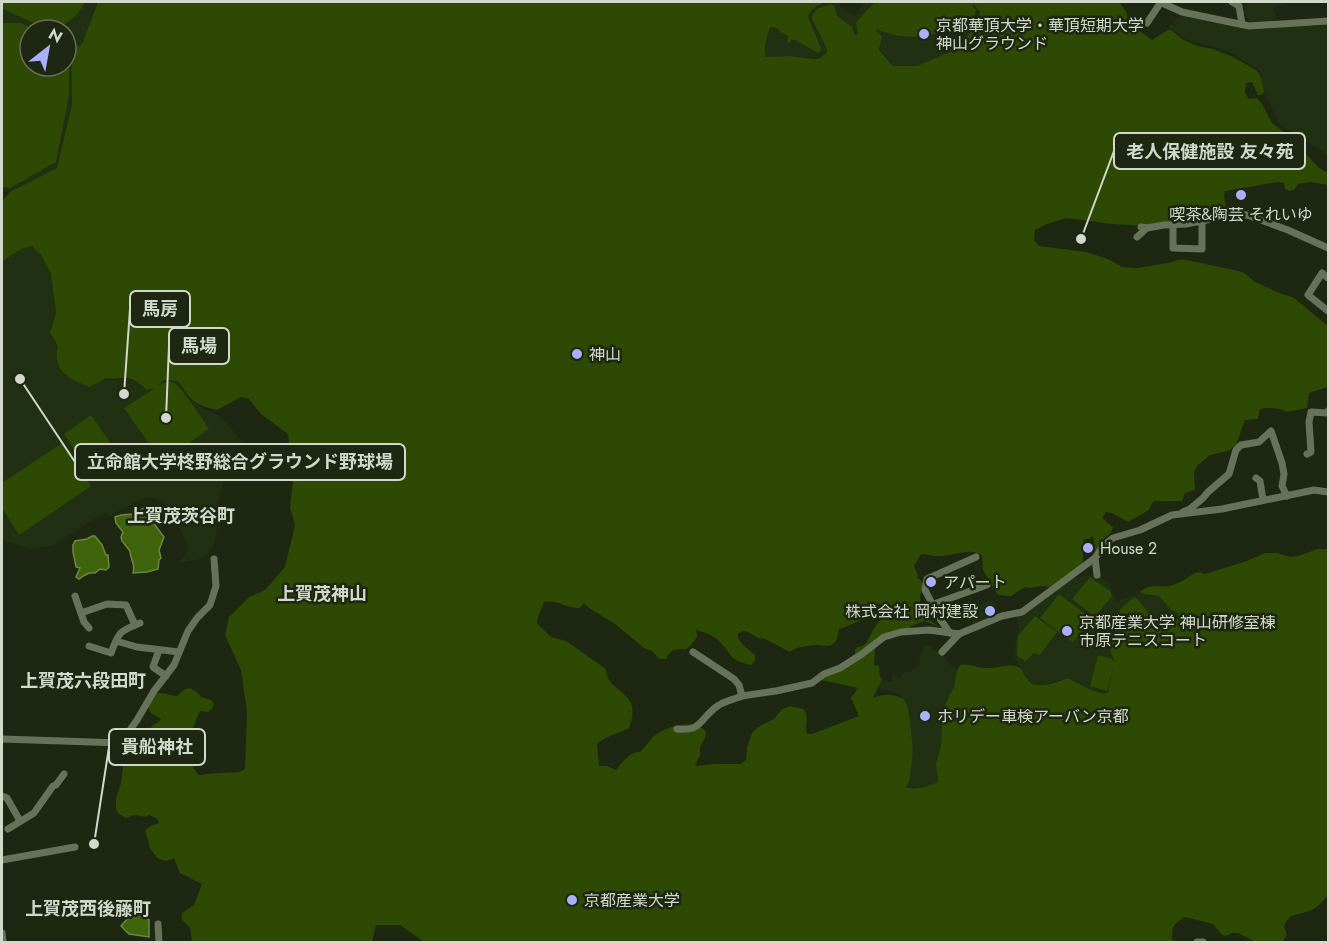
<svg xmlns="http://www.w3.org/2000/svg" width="1330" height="944" viewBox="0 0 1330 944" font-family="Jost,'Noto Sans JP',sans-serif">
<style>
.built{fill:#212f13;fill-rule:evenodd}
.green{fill:#2d4903;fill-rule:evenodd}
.water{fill:#40640b;stroke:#6c8745;stroke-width:1.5}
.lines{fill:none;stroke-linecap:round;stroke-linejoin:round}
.minor{stroke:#66735a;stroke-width:7}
.poi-dot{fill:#aab0fb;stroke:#1d2712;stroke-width:2}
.labels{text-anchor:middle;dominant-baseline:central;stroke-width:5;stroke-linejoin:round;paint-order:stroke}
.poi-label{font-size:16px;fill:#d1d9cb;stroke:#1d2712;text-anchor:start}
.neighbourhood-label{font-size:18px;font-weight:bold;fill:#d1d9cb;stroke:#1d2712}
.leader{fill:none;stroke:#d1d9cb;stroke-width:2}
.callout-dot{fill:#d1d9cb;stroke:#1d2712;stroke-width:2}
.callout{fill:#1d2712;stroke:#d1d9cb;stroke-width:2}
.callout-label{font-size:18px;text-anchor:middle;font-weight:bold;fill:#d1d9cb}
</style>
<rect width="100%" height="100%" fill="#1d2712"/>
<!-- built -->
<g class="built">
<path d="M 2,2 L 98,2 L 82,44 L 73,48 L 71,51 L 72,104 L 57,168 L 10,192 L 2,191 ZM 30,30 L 66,30 L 66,66 L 30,66 Z"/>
<path d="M 828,2 L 841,2 L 839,6 L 854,16 L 859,10 L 864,2 L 972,2 L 980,12 L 973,30 L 952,51 L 917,66 L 894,66 L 879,50 L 881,45 L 861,32 L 854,37 L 826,47 L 827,52 L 821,58 L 790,56 L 767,57 L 765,56 L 766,41 L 771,26 L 777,29 L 781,28 L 808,17 L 810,11 L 814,7 Z"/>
<path d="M 1249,2 L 1286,2 L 1273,8 L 1277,18 L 1269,22 L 1251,23 L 1243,12 Z"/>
<path d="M 1184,15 L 1249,29 L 1328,25 L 1328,155 L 1280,125 L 1277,120 L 1263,88 L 1262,81 L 1259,70 L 1231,53 L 1218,48 L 1186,40 L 1169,27 L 1176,19 Z"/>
<path d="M 32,246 L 41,255 L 51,274 L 56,313 L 50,333 L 90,387 L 106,378 L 114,380 L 127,378 L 135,381 L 147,390 L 164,380 L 178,381 L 189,397 L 201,407 L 220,416 L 241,440 L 243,447 L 225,479 L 216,507 L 217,529 L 215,540 L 210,551 L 202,559 L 177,563 L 186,555 L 189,547 L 172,513 L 164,502 L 156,499 L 146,497 L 108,517 L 105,513 L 51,546 L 31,549 L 2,540 L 2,258 L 4,261 L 21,249 Z"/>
<path d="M 1099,574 L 1109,584 L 1116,600 L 1118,601 L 1140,592 L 1144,594 L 1159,596 L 1171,610 L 1178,613 L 1179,618 L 1168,628 L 1160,626 L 1148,613 L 1139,599 L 1135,597 L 1129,601 L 1117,613 L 1118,623 L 1115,659 L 1108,692 L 1104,694 L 1089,689 L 1068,678 L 1044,685 L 1036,685 L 1028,680 L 1014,657 L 1016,639 L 1019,627 L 1016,616 L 1022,616 L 1072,579 L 1079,577 Z"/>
<path d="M 993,599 L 997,615 L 974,625 L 968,609 Z"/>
<path d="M 924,644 L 939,651 L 950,664 L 954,668 L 958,669 L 954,687 L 942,723 L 941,746 L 936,764 L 938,782 L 929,786 L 911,789 L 906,787 L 910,777 L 910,712 L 904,699 L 896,693 L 878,688 L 882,679 L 892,682 L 892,674 L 900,678 L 904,672 L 910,672 L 918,666 Z"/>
</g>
<!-- green -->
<g class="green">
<path d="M 2,2 L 85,2 C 78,16 64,28 49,30 L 5,10 L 2,7 Z"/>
<path d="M 98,2 L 828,2 C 818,4 811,8 808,17 L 821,48 L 820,52 L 818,53 L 795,40 L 792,40 L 787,44 L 788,36 L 780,32 L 779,29 L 771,27 L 770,28 C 767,38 763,47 766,57 L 790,56 L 816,59 L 821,58 L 827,52 L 826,47 L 812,19 C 812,9 822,7 830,4 L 834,5 L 837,16 L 852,27 L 855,35 L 858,34 L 856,23 L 858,20 L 875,2 L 1119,2 L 1127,13 L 1127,22 L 1152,40 L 1168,30 L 1171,30 L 1184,40 L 1197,46 L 1213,49 L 1231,56 L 1256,70 C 1262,76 1262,84 1264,92 L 1261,95 L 1258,95 L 1252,82 L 1246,83 L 1245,93 L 1249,99 L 1257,98 L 1262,104 L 1272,123 L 1292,138 L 1319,168 L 1328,173 L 1328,185 L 1310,182 L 1298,184 L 1294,190 L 1290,191 L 1285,189 L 1284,183 L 1278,182 L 1225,191 L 1224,197 L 1227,211 L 1223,214 L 1177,219 L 1149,226 L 1113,224 L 1066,218 L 1047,224 L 1035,230 L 1034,240 L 1039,246 L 1086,252 L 1108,259 L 1122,267 L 1137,268 L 1168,263 L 1182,259 L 1239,271 L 1244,273 L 1255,282 L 1277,292 L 1294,298 L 1328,326 L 1328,387 L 1309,393 L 1307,408 L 1287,412 C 1280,408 1268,407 1260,409 L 1258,419 L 1245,420 L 1236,445 L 1228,451 L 1210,455 L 1197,466 L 1194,472 L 1195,490 L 1185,493 L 1182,501 L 1155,501 L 1152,503 L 1149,510 L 1128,522 L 1112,513 L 1106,512 L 1102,518 L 1113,527 L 1111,533 L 1105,537 L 1096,553 L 1093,536 L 1089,539 L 1083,539 L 1084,542 L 1082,567 L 1050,587 L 1041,586 L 1031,588 L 1025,587 L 1011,596 L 1006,596 L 997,594 L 983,570 L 982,555 C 971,547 952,556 940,556 C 933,557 927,554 921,554 L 914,566 L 918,575 L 917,578 L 919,579 C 928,587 921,588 920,597 C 920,602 920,607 919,612 L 924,617 L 937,625 L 937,626 L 924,621 L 911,626 L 909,629 L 855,655 L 855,650 L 857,647 C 869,647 869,635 875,627 C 879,620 884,618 886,611 L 883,606 L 878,603 L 874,605 L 871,610 L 863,615 L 861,620 L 848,626 L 839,629 C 838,636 837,646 827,646 C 824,646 821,645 817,645 C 810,645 796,647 790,652 L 765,639 L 758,638 L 748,632 L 743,631 L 738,634 L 738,638 L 743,645 L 755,655 L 755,661 L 751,665 C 726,659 734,655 718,640 C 713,635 703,632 696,630 L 697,635 L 696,639 C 693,641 690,648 686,649 C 684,650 683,649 681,649 C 673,649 669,652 666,659 L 659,659 L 652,651 L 644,648 L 615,624 L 589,608 L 584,603 L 580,608 C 568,609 556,599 544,602 L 538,617 L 537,623 L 551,637 L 566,641 L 606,669 C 607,695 644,689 629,728 C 616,735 609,734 597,744 L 599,766 L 607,766 L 616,770 C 622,763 630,751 640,752 C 646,747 650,738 657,734 C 668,726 696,718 706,732 L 705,738 L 700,747 L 700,756 L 695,765 L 697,766 L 714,764 L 741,764 L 746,760 L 747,748 L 752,733 L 758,727 L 774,719 L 781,710 L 790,706 L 804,709 C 810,720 804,723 807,734 L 812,734 L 859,716 L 851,698 L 858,688 L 821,680 L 875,647 L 874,665 L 879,666 L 880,677 L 882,679 L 873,698 C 885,693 892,694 904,699 C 909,707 909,713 910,722 C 912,740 914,750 911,769 C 910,776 910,781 906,787 C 915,791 929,786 938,782 L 936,764 L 941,746 L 942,723 L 938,721 L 950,694 L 954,687 L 957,671 L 960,665 C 970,663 979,669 988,668 C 995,668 1010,664 1016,666 C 1024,668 1023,675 1028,680 C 1037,691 1057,682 1068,678 L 1089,689 L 1104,694 L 1108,692 L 1113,668 L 1107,691 L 1090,686 L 1098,655 L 1115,660 C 1105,649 1114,636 1118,623 L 1115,619 C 1118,609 1127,603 1135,597 C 1148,607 1150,624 1168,628 L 1178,618 L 1178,613 L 1171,610 L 1159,596 L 1144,594 L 1140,592 C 1149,583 1158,588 1169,586 C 1174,585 1183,581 1187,578 C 1194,573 1197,571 1205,574 L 1247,561 L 1265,553 L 1277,553 L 1290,557 L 1298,556 L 1318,549 L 1328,549 L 1328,894 C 1325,899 1320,905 1315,908 C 1303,916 1288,911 1284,927 C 1288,935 1287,937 1281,942 L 1256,942 L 1238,933 L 1232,933 L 1226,936 L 1222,935 L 1213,924 L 1185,917 C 1174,924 1172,925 1172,939 L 1177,942 L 424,942 L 400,925 L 376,925 L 372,942 L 192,942 L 190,928 L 182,920 L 182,913 L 194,905 L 202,884 L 180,873 L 174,858 L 166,861 L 157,858 L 150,848 L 145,830 L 150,826 L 159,823 L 158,819 L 149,815 L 145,817 L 135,815 L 126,818 L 118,813 L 116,809 L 116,798 L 121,783 L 124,759 L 131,749 L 153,725 L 157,723 L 161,719 L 151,713 L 148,707 L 153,695 C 163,690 168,696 177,696 L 185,689 L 190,688 L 197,692 L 201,697 L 211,700 L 214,704 L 212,709 L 208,712 L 200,711 L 192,730 L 188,736 C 196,749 188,755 193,766 C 193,768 198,774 199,775 L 218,773 L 240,772 L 245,769 L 247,712 L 241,670 L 225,635 L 229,617 L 249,597 L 265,590 L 285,567 L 295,525 L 290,507 L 293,481 L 288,434 L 261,414 L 249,399 L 241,397 L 217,410 C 194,405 191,400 178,381 L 164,380 L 157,387 C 162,383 167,380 174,383 C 182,387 203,420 209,429 L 162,462 L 124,408 L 155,388 L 147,390 C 142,386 135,379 128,378 C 121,377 114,380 106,378 L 90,387 C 70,380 51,370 58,346 L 50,333 L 56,313 L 51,274 L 41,255 L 32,246 L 21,249 L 3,261 L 2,258 L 2,201 L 10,192 L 57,168 L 72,104 L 71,51 L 73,48 L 82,44 ZM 974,5 L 980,12 L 973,30 L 952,51 L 917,66 L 893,66 L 879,50 L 882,36 L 876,31 L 876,29 C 904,41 935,39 960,23 L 966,29 L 973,23 L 976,10 L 972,6 Z"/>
<path d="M 2,23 L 21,23 L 36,30 L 30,30 L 30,66 L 66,66 L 66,48 L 69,49 L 69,96 L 56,162 L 10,188 L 2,187 Z"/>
<path d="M 91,415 L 110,442 L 82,462 L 64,434 Z"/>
<path d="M 62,443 L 91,486 L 19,535 L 2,508 L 2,483 Z"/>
<path d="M 1090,577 L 1110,591 L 1112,596 L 1095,617 L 1073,600 L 1073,598 Z"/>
<path d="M 1059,594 L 1092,619 L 1075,640 L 1072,642 L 1040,618 Z"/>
<path d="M 1035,616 L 1057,632 L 1040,655 L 1034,653 L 1029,658 L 1025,661 L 1017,656 L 1018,636 Z"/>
</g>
<!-- water -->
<g class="water">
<path d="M 144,508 L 151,509 L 158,517 L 155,520 L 155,525 L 164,537 L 159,550 L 161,558 L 159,560 L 158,569 L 147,572 L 133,573 C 136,565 130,559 130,551 L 122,541 L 121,537 L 123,532 L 116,523 L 115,517 C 122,514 126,515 132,514 C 137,513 140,510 144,508 Z"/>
<path d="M 92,536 L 95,536 L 102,545 L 106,555 L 108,555 L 109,567 L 106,570 L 100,569 L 95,573 C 88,572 85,575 79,579 L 76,577 L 80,568 L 76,567 L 73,552 L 73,545 L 75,541 L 87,539 Z"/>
<path d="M 135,910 L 149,920 L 149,937 L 129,934 L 121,926 Z"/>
</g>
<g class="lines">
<!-- minor -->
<g class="minor">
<path d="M 1160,2 L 1182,12 L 1249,26 L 1328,21"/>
<path d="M 1232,2 L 1239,6 L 1242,24"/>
<path d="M 1147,23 L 1161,2"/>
<path d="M 1173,224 L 1173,248 L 1202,249 L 1202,220"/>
<path d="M 1141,227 L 1147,228 L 1164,225 L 1186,224 L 1237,214 L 1247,215 L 1288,230 L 1328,248"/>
<path d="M 1137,237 L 1147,228"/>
<path d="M 1328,278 L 1322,273 L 1308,295 L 1328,311"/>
<path d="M 1307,454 L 1311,452 L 1309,422 L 1311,412 L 1327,413 L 1328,411"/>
<path d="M 1256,478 L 1260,481 L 1263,500"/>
<path d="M 1183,512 L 1190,509 L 1203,498 L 1208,492 L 1229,474 L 1236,450 L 1241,445 L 1259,442 L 1271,431 L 1282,463 L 1284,474 L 1282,486 L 1287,496"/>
<path d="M 1095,558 L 1097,575"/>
<path d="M 75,596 L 84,622 L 89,628"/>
<path d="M 934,604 L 987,585"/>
<path d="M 81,613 L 107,604 L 126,605 L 135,625"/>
<path d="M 950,633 L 940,619 L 925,590 L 927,579 L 976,557"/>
<path d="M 116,641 L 137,647 L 179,652"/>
<path d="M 89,646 L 111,653 C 119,632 118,632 140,623"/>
<path d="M 159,650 L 153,667 L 166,676"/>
<path d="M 693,652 L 734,679 L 739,685 L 742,696 L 776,691 L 812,683 L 824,674 L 840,668 L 862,654 L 884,637 L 901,632 L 929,630 L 959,634 L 1002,616 L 1022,612 L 1095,558 L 1104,545 L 1113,538 L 1140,530 L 1172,515 L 1222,509 L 1314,490 L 1328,492"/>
<path d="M 942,652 L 959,634"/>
<path d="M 677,729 C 703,732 700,717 719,705 C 726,701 735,699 742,696"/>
<path d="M 2,739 L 121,743 L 137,720 L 154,691 L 174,665 L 188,631 L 197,618 L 210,605 L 216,586 L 214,559"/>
<path d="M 2,796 L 7,798 L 20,821"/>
<path d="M 8,829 L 34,813 L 53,786 L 56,785 L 64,774"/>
<path d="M 2,860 L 75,847"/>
<path d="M 158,924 L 159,942"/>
<path d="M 2,933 L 3,942"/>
<path d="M 1197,942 L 1203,942"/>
</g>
</g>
<!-- markers -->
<g class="poi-dot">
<circle cx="924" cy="34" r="6"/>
<circle cx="1241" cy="195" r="6"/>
<circle cx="577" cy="354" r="6"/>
<circle cx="1088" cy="548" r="6"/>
<circle cx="931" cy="582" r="6"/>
<circle cx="990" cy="611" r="6"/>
<circle cx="1067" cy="631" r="6"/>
<circle cx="925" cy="716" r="6"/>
<circle cx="572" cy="900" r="6"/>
</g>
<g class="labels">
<!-- poi labels -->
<g class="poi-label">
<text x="936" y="25">京都華頂大学・華頂短期大学<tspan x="936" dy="18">神山グラウンド</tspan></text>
<text x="1241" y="214" text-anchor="middle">喫茶&amp;陶芸 それいゆ</text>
<text x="589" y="354">神山</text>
<text x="1100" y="548">House 2</text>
<text x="943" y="582">アパート</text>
<text x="978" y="611" text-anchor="end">株式会社 岡村建設</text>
<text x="1079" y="622">京都産業大学 神山研修室棟<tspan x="1079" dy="18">市原テニスコート</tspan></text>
<text x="937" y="716">ホリデー車検アーバン京都</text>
<text x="584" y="900">京都産業大学</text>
</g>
<!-- neighbourhood labels -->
<g class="neighbourhood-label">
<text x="181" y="516">上賀茂茨谷町</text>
<text x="322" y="594">上賀茂神山</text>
<text x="83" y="681">上賀茂六段田町</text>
<text x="88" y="909">上賀茂西後藤町</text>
</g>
</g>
<!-- callouts -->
<path class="leader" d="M1081 239L1114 151M124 394L130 309M166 418L169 346M20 379L75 462M94 844L109 747"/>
<g class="callout-dot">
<circle cx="1081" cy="239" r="6"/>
<circle cx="124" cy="394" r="6"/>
<circle cx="166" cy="418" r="6"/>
<circle cx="20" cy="379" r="6"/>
<circle cx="94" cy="844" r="6"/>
</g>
<g class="callout">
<rect x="1114" y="133" width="191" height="36" rx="6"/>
<rect x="130" y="291" width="60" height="36" rx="6"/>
<rect x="169" y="328" width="60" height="36" rx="6"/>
<rect x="75" y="444" width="330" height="36" rx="6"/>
<rect x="109" y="729" width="96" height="36" rx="6"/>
</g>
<g class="callout-label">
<text x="1210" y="158">老人保健施設 友々苑</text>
<text x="160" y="315">馬房</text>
<text x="199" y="352">馬場</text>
<text x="240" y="468">立命館大学柊野総合グラウンド野球場</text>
<text x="157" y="753">貴船神社</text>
</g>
<!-- border -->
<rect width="1330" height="944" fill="none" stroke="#d1d9cb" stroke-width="6"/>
<!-- north arrow -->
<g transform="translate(48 48) rotate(31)"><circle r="28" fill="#1d2712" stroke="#656e5c" stroke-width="1.5"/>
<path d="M0-4.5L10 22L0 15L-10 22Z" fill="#aab0fb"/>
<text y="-9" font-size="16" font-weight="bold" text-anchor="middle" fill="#d1d9cb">N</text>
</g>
</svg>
